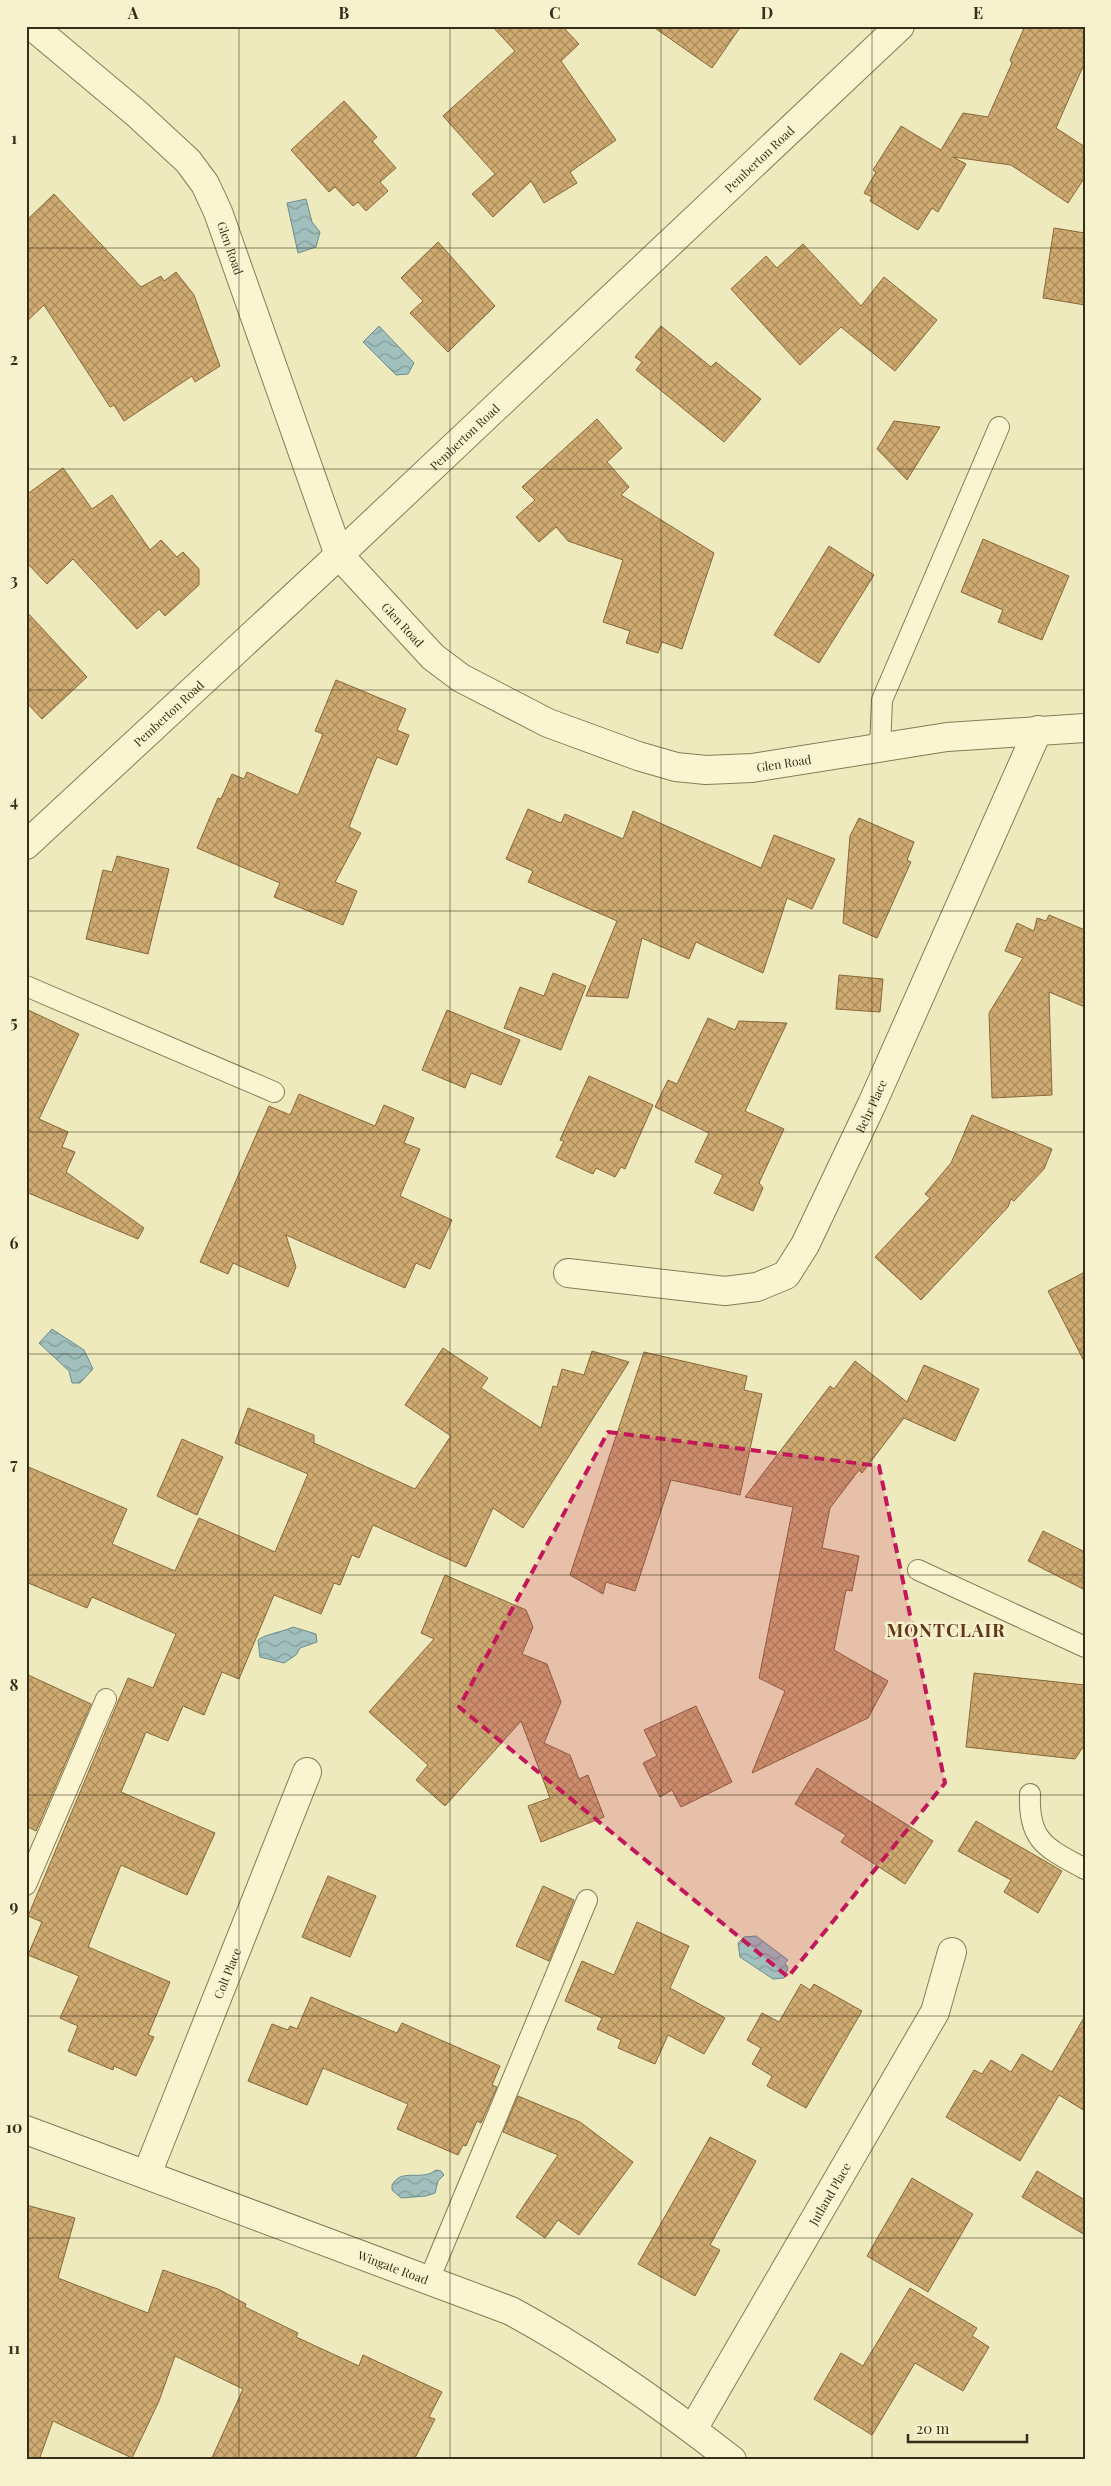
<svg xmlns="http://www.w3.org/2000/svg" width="1111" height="2486" viewBox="0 0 1111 2486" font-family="'Playfair Display',serif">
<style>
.water{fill:url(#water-waves);stroke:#688e8c}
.building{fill:url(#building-cross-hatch);stroke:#88683a}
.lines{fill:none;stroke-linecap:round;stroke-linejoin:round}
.lane-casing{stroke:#887a55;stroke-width:22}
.street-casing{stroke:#887a55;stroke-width:30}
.lane{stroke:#faf5d0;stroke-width:20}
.street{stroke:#faf5d0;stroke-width:28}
.marked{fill:#c2185b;fill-opacity:0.2;stroke:#c2185b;stroke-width:4;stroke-dasharray:10 6;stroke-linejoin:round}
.grid{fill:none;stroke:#362d1b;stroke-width:1;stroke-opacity:0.55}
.labels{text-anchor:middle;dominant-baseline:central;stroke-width:5;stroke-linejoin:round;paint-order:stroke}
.street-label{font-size:12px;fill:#362d1b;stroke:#f6f2cd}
.district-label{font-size:18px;font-weight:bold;letter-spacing:1px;fill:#643719;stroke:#f6f2cd}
.neatline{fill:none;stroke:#362d1b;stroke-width:2}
.grid-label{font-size:16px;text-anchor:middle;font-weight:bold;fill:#362d1b}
</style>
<defs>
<pattern id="water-waves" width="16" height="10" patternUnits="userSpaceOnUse" patternTransform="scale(1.25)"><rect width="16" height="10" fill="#a1c0bd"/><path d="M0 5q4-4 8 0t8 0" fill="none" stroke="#849c99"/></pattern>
<pattern id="building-cross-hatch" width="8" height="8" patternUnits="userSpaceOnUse" patternTransform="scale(1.25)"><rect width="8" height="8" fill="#cfaa71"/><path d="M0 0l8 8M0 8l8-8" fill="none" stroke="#a98b5c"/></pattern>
</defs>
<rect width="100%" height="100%" fill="#efeabd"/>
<!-- water -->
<g class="water">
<path d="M 306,199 L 312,222 L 320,232 L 316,247 L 298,253 L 287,203 Z"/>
<path d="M 379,326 L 414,363 L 408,374 L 396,375 L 363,342 Z"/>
<path d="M 52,1329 L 84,1350 L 93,1369 L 80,1383 L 72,1383 L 69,1371 L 39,1343 Z"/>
<path d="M 293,1627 L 316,1634 L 317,1642 L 300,1648 L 296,1655 L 284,1663 L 260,1657 L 258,1640 C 265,1634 283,1632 293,1627 Z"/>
<path d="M 756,1936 L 788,1960 L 785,1963 L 788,1968 L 784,1978 L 773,1979 L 740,1957 L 738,1943 L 744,1937 Z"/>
<path d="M 436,2170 L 441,2171 L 444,2175 L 438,2181 L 435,2193 L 426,2196 L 401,2198 L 392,2190 L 392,2185 C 402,2167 421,2182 436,2170 Z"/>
</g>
<!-- building -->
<g class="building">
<path d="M 492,26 L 562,26 L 579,44 L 561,61 L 616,140 L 570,172 L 577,183 L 544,203 L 531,181 L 493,217 L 472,194 L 495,174 L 443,116 L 515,51 Z"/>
<path d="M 652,26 L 741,26 L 712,68 Z"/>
<path d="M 1025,26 L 1085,26 L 1085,62 L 1056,128 L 1085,147 L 1085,177 L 1068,203 L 1011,165 L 953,157 L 966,164 L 938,212 L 932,208 L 918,230 L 870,201 L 872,197 L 864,193 L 876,172 L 873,170 L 901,126 L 941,150 L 963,113 L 988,117 L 1012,63 L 1010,60 Z"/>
<path d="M 344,101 L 377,137 L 372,141 L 396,168 L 380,182 L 388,191 L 366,211 L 358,202 L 353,206 L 335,187 L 329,192 L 291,150 Z"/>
<path d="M 54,194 L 141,287 L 161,276 L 164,281 L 176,272 L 194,295 L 220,366 L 195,382 L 192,376 L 124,421 L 114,405 L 110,407 L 44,305 L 26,322 L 26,221 Z"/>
<path d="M 1054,228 L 1085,233 L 1085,305 L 1043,298 Z"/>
<path d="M 438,242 L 495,306 L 448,352 L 410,313 L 423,301 L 401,278 Z"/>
<path d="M 803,244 L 861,306 L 884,277 L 937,320 L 895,371 L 841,327 L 800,365 L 731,289 L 766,256 L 777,268 Z"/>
<path d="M 661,326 L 711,367 L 716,362 L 761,399 L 724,442 L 636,370 L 642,362 L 635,357 Z"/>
<path d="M 597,419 L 622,448 L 607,462 L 629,487 L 621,495 L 714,553 L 682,649 L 662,642 L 658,653 L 626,643 L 630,631 L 603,622 L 623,560 L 568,541 L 556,527 L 539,542 L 516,517 L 535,500 L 522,487 Z"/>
<path d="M 894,421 L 940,427 L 907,480 L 877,449 Z"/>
<path d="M 63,468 L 92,509 L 112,495 L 150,550 L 161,540 L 177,557 L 183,552 L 199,569 L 199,585 L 165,616 L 159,609 L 137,629 L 73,559 L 47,584 L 26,562 L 26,495 Z"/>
<path d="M 983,539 L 1069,576 L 1042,640 L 998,622 L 1003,610 L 961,592 Z"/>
<path d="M 829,546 L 874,575 L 819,663 L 774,635 Z"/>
<path d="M 26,611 L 87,677 L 42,719 L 26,702 Z"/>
<path d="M 336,680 L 406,709 L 397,730 L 409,735 L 397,765 L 377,757 L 349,827 L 361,833 L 335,882 L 357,891 L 343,925 L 274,897 L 280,883 L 197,848 L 218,798 L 221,799 L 232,774 L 244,779 L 247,772 L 298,795 L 323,734 L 315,731 Z"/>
<path d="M 528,809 L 561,823 L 565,814 L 623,839 L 633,811 L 761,868 L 774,835 L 835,859 L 812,909 L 787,898 L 763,973 L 696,942 L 689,959 L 642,938 L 628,998 L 586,996 L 617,921 L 528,882 L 533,871 L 506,859 Z"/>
<path d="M 859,818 L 914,842 L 907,860 L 911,862 L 877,938 L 843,923 L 850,836 Z"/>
<path d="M 117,856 L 169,869 L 148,954 L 86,939 L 103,870 L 112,872 Z"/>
<path d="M 1049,915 L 1085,930 L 1085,1007 L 1049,992 L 1052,1095 L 992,1098 L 989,1013 L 1023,958 L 1005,951 L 1017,923 L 1034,931 L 1037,918 L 1046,921 Z"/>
<path d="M 553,973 L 586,986 L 561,1050 L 504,1028 L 520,987 L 544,996 Z"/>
<path d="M 839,975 L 883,979 L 880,1012 L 836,1009 Z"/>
<path d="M 26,1009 L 79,1034 L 39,1119 L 68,1132 L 62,1147 L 75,1152 L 66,1172 L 144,1228 L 138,1239 L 26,1192 Z"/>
<path d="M 447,1010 L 520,1040 L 501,1085 L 471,1073 L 465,1088 L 422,1070 Z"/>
<path d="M 708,1018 L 735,1030 L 739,1021 L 787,1023 L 745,1111 L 784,1129 L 759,1183 L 763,1188 L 753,1211 L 714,1193 L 723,1175 L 695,1162 L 709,1133 L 655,1107 L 668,1080 L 677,1084 Z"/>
<path d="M 589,1076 L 653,1105 L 625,1169 L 621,1167 L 615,1177 L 596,1168 L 593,1174 L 556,1157 L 564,1141 L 560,1140 Z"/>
<path d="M 299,1094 L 375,1126 L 384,1105 L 414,1118 L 404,1143 L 420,1149 L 400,1196 L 452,1220 L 430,1269 L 416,1263 L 405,1288 L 286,1235 L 296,1267 L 288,1287 L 233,1263 L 228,1274 L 200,1262 L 269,1106 L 290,1115 Z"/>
<path d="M 972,1115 L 1052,1149 L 1044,1169 L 1014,1201 L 1011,1199 L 1008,1207 L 921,1300 L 875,1257 L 930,1198 L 925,1194 L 951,1163 Z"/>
<path d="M 1085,1272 L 1085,1363 L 1048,1291 Z"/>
<path d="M 443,1348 L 488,1378 L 481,1388 L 541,1428 L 553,1386 L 557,1387 L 562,1369 L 584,1375 L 592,1351 L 629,1362 L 523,1528 L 493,1508 L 466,1567 L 373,1525 L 359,1558 L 352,1555 L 340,1585 L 334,1583 L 321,1614 L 274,1595 L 239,1679 L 222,1672 L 204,1715 L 183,1706 L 168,1741 L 146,1732 L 121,1792 L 215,1833 L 187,1895 L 121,1865 L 88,1947 L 170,1982 L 148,2035 L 154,2037 L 136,2076 L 114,2066 L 113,2070 L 68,2051 L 78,2026 L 60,2018 L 79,1976 L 28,1955 L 42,1922 L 28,1916 L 128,1678 L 153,1688 L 176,1634 L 92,1597 L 87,1608 L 26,1582 L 26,1466 L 127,1509 L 112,1544 L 175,1571 L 199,1518 L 275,1552 L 308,1474 L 235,1443 L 248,1408 L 314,1435 L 314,1443 L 415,1489 L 451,1436 L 405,1405 Z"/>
<path d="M 644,1352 L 747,1376 L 744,1390 L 762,1394 L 740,1495 L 671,1480 L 635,1591 L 606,1582 L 603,1594 L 570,1575 Z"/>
<path d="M 855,1361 L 907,1402 L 924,1365 L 979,1389 L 955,1441 L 904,1418 L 862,1473 L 859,1470 L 830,1508 L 822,1548 L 859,1556 L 852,1591 L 846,1590 L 834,1650 L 888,1681 L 868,1718 L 752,1773 L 785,1691 L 759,1678 L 793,1507 L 745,1497 L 830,1386 L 834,1389 Z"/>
<path d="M 182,1439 L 223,1457 L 197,1515 L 157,1496 Z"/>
<path d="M 1043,1531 L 1085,1552 L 1085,1590 L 1028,1561 Z"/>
<path d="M 445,1575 L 526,1610 L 533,1627 L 522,1654 L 547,1664 L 561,1702 L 544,1743 L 570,1755 L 579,1779 L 588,1775 L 604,1817 L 541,1842 L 528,1806 L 550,1798 L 521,1721 L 445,1806 L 416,1780 L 428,1765 L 369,1712 L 434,1639 L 421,1633 Z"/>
<path d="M 974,1673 L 1085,1685 L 1085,1744 L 1075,1759 L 966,1747 Z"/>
<path d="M 26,1674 L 91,1704 L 36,1831 L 26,1826 Z"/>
<path d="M 696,1706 L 732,1782 L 681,1807 L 672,1790 L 660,1797 L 643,1763 L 657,1756 L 644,1730 Z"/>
<path d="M 817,1768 L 933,1841 L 905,1884 L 841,1842 L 846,1835 L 795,1804 Z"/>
<path d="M 976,1821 L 1062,1871 L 1038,1913 L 1004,1892 L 1011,1880 L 958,1851 Z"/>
<path d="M 328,1876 L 376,1896 L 350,1957 L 302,1937 Z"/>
<path d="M 543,1886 L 574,1900 L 549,1961 L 516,1946 Z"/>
<path d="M 637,1922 L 689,1946 L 670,1988 L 725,2018 L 704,2054 L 668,2035 L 655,2064 L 618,2048 L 621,2040 L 597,2029 L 602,2018 L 565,2001 L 582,1961 L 614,1975 Z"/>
<path d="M 801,1984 L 810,1990 L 814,1984 L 862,2011 L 806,2108 L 767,2086 L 772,2076 L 752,2064 L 761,2048 L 747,2040 L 762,2013 L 779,2022 Z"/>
<path d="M 311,1997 L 397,2033 L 402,2023 L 500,2066 L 492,2085 L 497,2087 L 481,2123 L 477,2121 L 466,2146 L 463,2145 L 458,2155 L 397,2129 L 408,2104 L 323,2068 L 307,2105 L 248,2081 L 272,2024 L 288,2030 L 290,2026 L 297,2029 Z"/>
<path d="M 1085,2016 L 1085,2111 L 1059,2095 L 1020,2161 L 946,2117 L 974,2070 L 982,2074 L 991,2060 L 1011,2072 L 1022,2054 L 1052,2072 Z"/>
<path d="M 518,2096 L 580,2122 L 633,2162 L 579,2235 L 558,2220 L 545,2238 L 516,2217 L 558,2155 L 503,2132 Z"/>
<path d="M 710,2137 L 756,2161 L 710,2245 L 720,2250 L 695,2296 L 638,2264 Z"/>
<path d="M 1037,2171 L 1085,2200 L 1085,2235 L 1022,2197 Z"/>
<path d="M 912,2178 L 973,2214 L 928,2292 L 867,2256 Z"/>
<path d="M 26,2205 L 75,2218 L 58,2278 L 148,2313 L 163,2270 L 218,2289 L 246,2304 L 245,2307 L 298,2333 L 296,2337 L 359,2366 L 363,2355 L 442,2392 L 429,2417 L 435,2419 L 414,2460 L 211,2460 L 243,2389 L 175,2356 L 159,2401 L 132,2458 L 53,2421 L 39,2460 L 26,2460 Z"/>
<path d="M 910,2288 L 977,2328 L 972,2336 L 989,2347 L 963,2391 L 915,2363 L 872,2435 L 814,2399 L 841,2353 L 863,2366 Z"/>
</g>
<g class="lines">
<defs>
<g id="lane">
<path d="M 880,748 L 882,700 L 999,427"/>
<path d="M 26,986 L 274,1092"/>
<path d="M 918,1570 L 1085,1647"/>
<path d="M 1030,1794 C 1028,1842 1047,1848 1085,1869"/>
<path d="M 26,1885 L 106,1699"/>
<path d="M 429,2280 L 587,1900"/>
</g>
<g id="street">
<path id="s1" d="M 32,26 L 136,113 L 188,161 L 205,184 L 218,212 L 339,555 L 433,657 L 461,678 L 548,723 L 638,756 L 676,767 L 706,770 L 752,768 L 947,737 L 1085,728"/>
<path id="s2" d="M 26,845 L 339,555 L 900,26"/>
<path id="s3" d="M 568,1273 L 725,1291 L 757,1287 L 786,1275 L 805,1245 L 872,1104 L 1038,730"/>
<path id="s4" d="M 26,2130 L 511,2311 C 587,2352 664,2407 732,2460"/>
<path id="s5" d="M 147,2174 L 307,1772"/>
<path id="s6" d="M 693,2429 L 935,2012 L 952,1952"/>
</g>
</defs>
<!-- lane casing -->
<use href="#lane" class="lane-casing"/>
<!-- street casing -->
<use href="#street" class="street-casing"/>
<!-- lane -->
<use href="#lane" class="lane"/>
<!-- street -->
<use href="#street" class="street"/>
</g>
<!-- marked area -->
<path class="marked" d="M 608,1432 L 879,1466 L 945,1783 L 788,1977 L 459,1707 Z"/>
<!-- grid -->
<path class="grid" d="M 239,26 L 239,2460M 450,26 L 450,2460M 661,26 L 661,2460M 872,26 L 872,2460M 26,248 L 1085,248M 26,469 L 1085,469M 26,690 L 1085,690M 26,911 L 1085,911M 26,1132 L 1085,1132M 26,1354 L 1085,1354M 26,1575 L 1085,1575M 26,1795 L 1085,1795M 26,2016 L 1085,2016M 26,2238 L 1085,2238"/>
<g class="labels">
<!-- street labels -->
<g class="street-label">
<text stroke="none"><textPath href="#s2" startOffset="1004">Pemberton Road</textPath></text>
<text stroke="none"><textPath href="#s1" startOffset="304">Glen Road</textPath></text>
<text stroke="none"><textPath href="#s2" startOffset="599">Pemberton Road</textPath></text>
<text stroke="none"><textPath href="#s1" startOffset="724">Glen Road</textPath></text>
<text stroke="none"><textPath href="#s2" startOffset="194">Pemberton Road</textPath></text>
<text stroke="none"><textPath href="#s1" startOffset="1145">Glen Road</textPath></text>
<text stroke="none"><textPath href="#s3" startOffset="411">Behr Place</textPath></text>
<text stroke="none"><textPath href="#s5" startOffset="216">Colt Place</textPath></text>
<text stroke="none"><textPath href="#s6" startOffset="272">Jutland Place</textPath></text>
<text stroke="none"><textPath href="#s4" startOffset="392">Wingate Road</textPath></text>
</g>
<!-- district labels -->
<g class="district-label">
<text x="946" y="1630">MONTCLAIR</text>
</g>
</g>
<!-- border -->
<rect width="1111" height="2486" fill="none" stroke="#f6f2cd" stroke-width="55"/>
<!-- scale -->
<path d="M908 2434v8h119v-8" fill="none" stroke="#362d1b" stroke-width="2.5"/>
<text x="916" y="2434" font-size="15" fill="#362d1b" stroke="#f6f2cd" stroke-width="4" paint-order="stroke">20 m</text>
<rect x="28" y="28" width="1056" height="2430" class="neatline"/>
<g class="grid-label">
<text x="133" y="19">A</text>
<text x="344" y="19">B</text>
<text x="555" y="19">C</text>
<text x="767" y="19">D</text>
<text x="978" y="19">E</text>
<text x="14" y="144">1</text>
<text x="14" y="365">2</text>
<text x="14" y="586">3</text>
<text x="14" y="807">4</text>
<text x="14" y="1028">5</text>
<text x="14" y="1249">6</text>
<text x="14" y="1470">7</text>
<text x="14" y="1691">8</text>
<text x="14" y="1912">9</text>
<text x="14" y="2133">10</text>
<text x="14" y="2354">11</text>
</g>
</svg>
